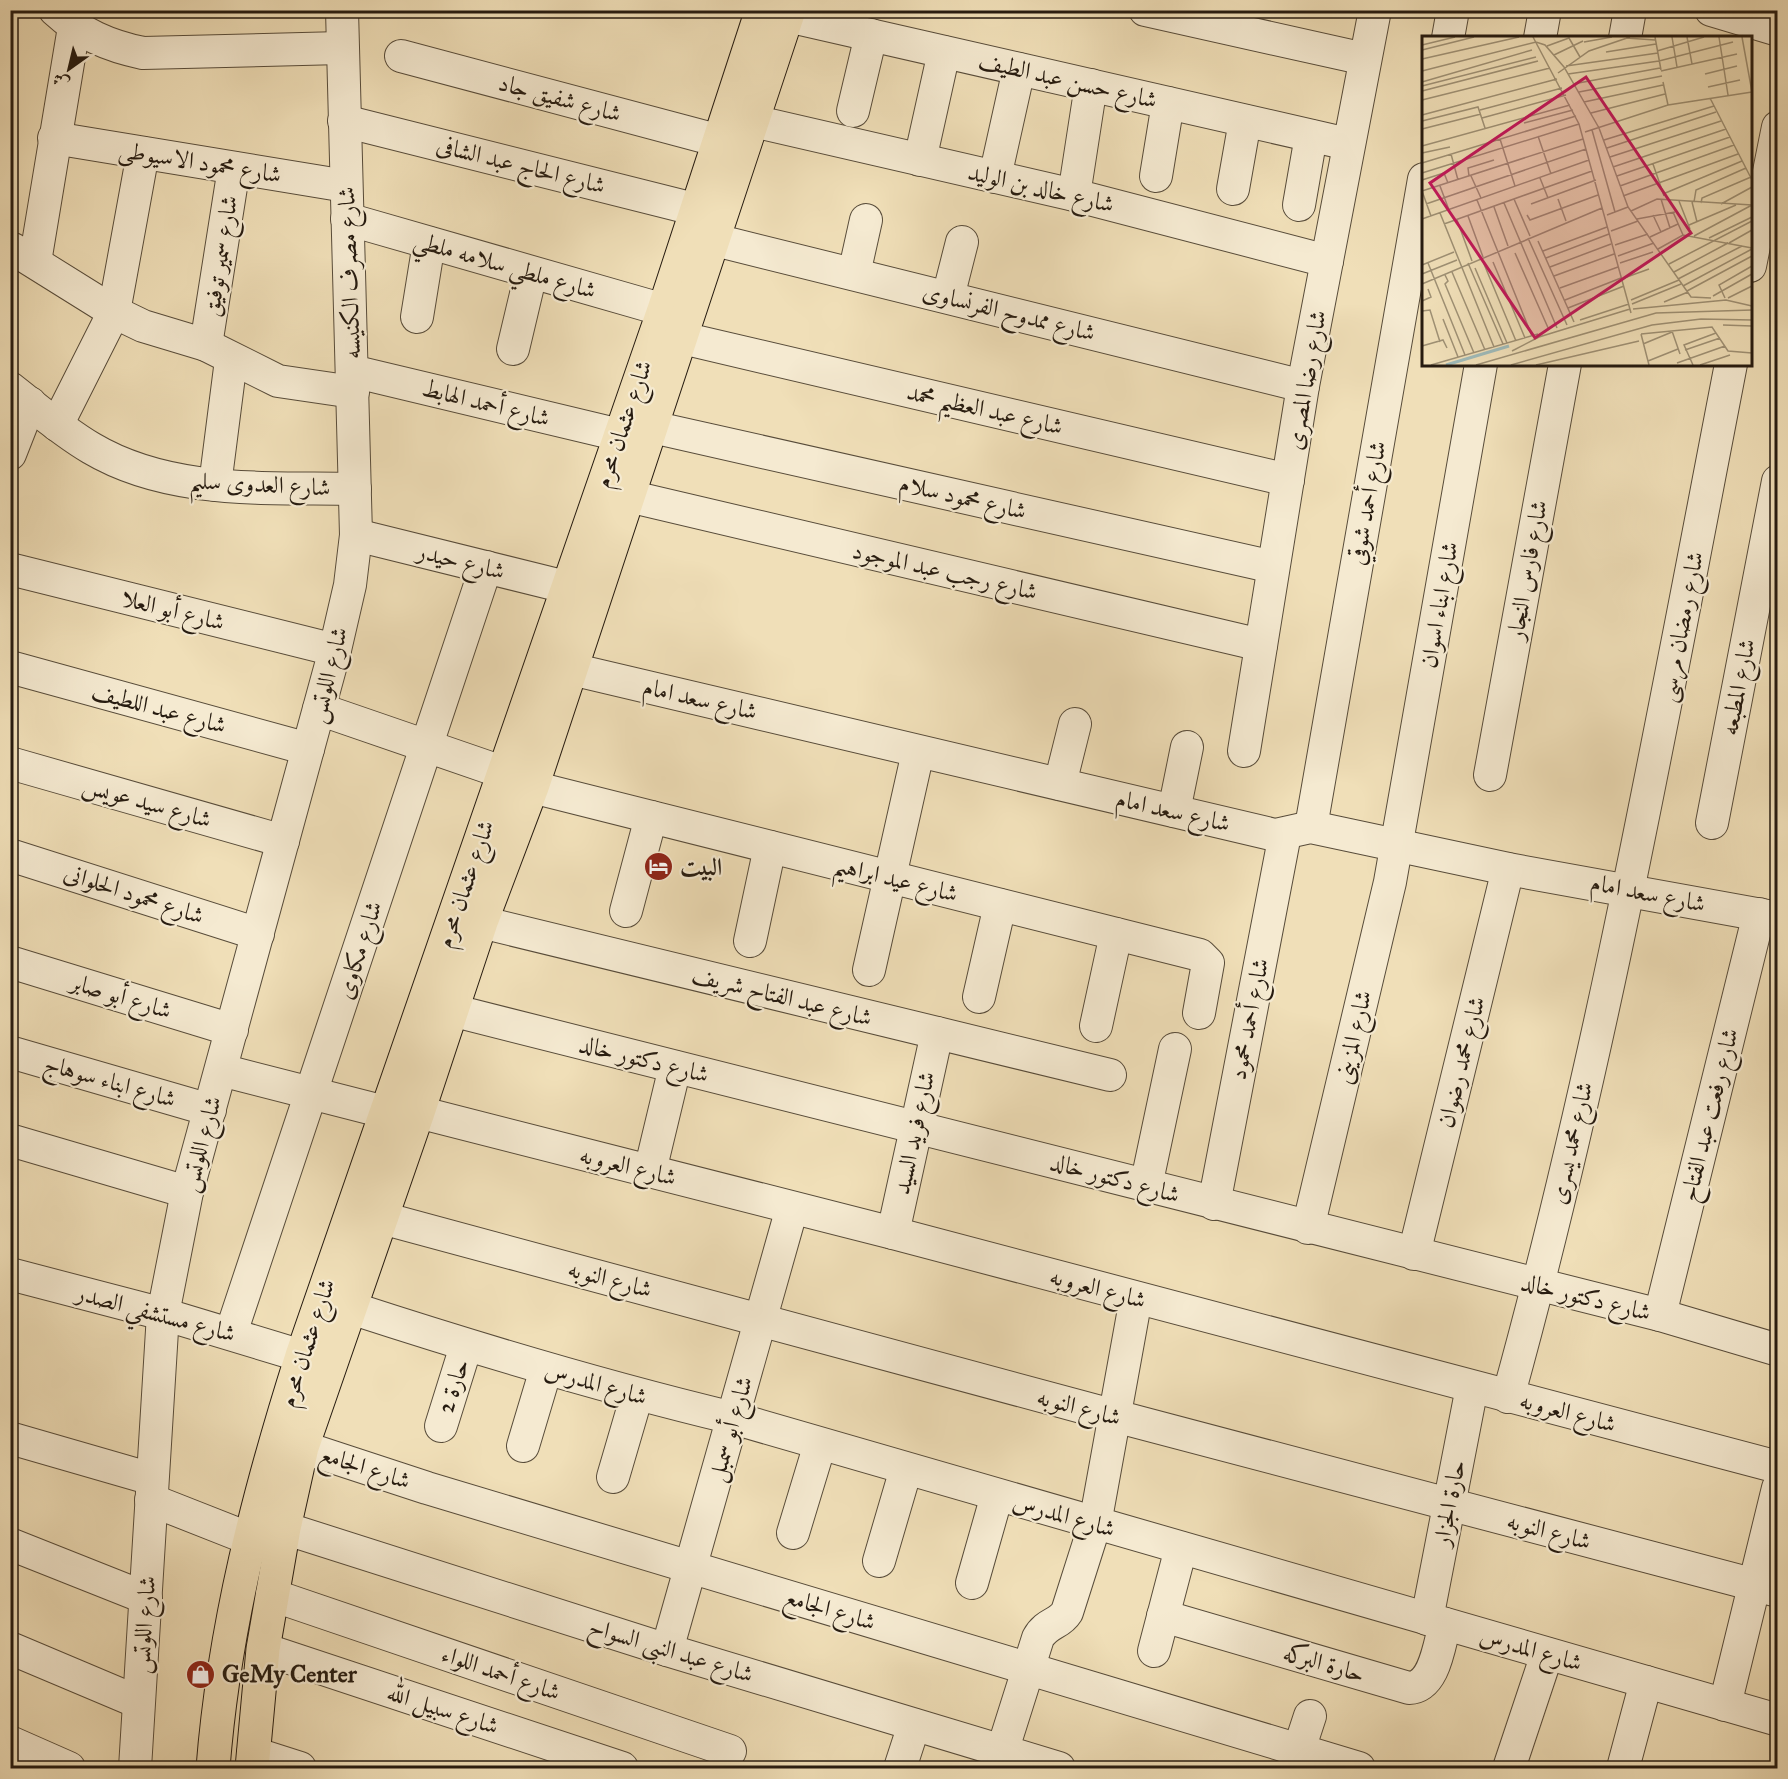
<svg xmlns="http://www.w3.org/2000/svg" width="1788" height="1779" viewBox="0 0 1788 1779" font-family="'IM FELL Great Primer',Amiri,serif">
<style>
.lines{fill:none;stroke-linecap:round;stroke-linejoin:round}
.minor-casing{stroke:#584c3a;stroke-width:34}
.major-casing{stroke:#261b10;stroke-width:35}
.minor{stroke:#f5ead1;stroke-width:32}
.major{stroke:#f0dfb8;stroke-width:33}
.labels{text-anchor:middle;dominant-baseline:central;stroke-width:4.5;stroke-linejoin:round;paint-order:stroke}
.street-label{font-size:24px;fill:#261b10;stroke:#f5ead1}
.poi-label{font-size:24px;font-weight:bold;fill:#261b10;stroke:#f5ead1;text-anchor:start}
.inset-river{fill:none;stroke:#9ebab9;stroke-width:3}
.inset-road{fill:none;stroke:#9f9175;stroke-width:1.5}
.view{fill:#c2185b;fill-opacity:0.15;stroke:#c2185b;stroke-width:3}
.inset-edge{fill:none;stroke:#261b10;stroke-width:3}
</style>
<rect width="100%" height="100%" fill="#f0dfb8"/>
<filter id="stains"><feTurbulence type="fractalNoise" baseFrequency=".00333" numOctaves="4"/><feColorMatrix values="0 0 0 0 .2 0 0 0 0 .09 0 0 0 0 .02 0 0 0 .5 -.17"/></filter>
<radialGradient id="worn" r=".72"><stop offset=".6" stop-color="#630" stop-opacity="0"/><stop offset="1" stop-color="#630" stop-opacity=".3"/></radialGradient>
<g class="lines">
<defs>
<g id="minor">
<path d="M 55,10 C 81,34 109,46 143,53 L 341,48"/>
<path d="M 1145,10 L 1365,59"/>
<path d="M 1711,10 L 1778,30"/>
<path d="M 787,16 L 1348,144"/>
<path d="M 1448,38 L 1453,10"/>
<path d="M 1540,38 L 1545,10"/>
<path d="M 1625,38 L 1630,10"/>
<path d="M 401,56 L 720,141"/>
<path d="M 853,111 L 871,35"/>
<path d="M 344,121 L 698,210"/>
<path d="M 753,121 L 1074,195 L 1327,261"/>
<path d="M 54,138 L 346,186"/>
<path d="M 920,160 L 944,52"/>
<path d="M 1156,176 L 1168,103"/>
<path d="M 995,177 L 1019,69"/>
<path d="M 1233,189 L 1245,121"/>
<path d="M 1074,195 L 1091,85"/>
<path d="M 1299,205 L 1311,136"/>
<path d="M 347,219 L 664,310"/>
<path d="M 715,240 L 1303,386"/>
<path d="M 13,249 L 114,312 L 143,326 L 206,345 L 278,381 L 353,392"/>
<path d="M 35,262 L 74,27"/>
<path d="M 1750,266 L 1778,127"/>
<path d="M 854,274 L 866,220"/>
<path d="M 948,297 L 962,242"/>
<path d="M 417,317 L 429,243"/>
<path d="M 682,338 L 1288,480"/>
<path d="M 206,345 L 234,168"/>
<path d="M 513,349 L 531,273"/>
<path d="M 352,371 L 620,435"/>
<path d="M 10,388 C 37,409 62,431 91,448 C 170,495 267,487 355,489"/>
<path d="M 57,425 L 114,312 L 143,153"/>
<path d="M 652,427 L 1273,567"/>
<path d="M 10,454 L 30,403"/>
<path d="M 215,485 L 231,360"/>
<path d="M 628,496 L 1261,645"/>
<path d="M 356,535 L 566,587"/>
<path d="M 10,569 L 335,650"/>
<path d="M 10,667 L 308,749"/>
<path d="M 571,669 L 1275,835 L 1311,827 L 1508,869 L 1778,918"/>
<path d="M 319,709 L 502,772"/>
<path d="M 1244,751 L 1303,386 L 1375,10"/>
<path d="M 10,763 L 283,841"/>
<path d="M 1490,775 L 1565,364"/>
<path d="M 1060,784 L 1075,724"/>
<path d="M 532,787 L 1200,955 L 1208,963 L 1199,1013"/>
<path d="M 1174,811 L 1187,747"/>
<path d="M 1712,823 L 1778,481"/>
<path d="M 1311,827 L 1424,179"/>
<path d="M 10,855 L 258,934"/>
<path d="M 626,911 L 651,817"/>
<path d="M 456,916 L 1110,1075"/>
<path d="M 750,941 L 770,847"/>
<path d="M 10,962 L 232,1030"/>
<path d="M 869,970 L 918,752"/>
<path d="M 979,997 L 1000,905"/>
<path d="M 451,1010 L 1660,1315 L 1778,1350"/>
<path d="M 1096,1026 L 1116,934"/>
<path d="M 10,1052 L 210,1110"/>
<path d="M 221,1070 L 385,1112"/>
<path d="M 418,1112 L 893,1233 L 1778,1467"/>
<path d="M 10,1140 L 187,1192"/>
<path d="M 650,1171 L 675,1067"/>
<path d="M 1146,1186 L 1175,1049"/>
<path d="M 1214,1204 L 1285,834"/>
<path d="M 382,1218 L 1115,1416 L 1778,1591"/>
<path d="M 1308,1228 L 1390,882 L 1481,364"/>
<path d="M 893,1233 L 937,1033"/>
<path d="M 1414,1254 L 1508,869"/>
<path d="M 10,1274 L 163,1314 L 302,1356"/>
<path d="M 351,1308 C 477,1349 604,1387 733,1418 L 1778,1720"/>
<path d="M 1660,1315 L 1759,914"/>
<path d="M 231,1333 L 486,567"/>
<path d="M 1508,1397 C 1602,1057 1664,710 1731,364"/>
<path d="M 441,1426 L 466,1346"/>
<path d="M 10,1438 L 152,1479"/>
<path d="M 523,1446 L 546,1369"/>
<path d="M 302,1447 L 427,1488 L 1359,1768"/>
<path d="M 613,1477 L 637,1395"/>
<path d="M 151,1500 L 250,1539"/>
<path d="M 284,1528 L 667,1650 L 1059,1768"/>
<path d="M 793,1533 L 820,1444"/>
<path d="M 10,1544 L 146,1598"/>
<path d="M 879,1561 L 906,1469"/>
<path d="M 972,1583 L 997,1495"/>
<path d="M 272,1595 L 730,1751"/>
<path d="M 1163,1616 L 1409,1688 C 1435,1687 1439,1645 1445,1624"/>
<path d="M 1427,1619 L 1472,1387"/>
<path d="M 10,1648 L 138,1702"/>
<path d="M 263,1649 L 622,1768"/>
<path d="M 667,1650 L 792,1208"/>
<path d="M 1154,1651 L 1181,1548"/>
<path d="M 1725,1705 L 1778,1488"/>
<path d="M 10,1742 L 69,1768"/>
<path d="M 1002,1752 L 1038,1638 C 1047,1622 1059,1625 1067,1612 L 1095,1524 L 1136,1298"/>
<path d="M 253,1753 L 300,1768"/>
<path d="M 135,1768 L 163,1314 L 187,1192 L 335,650 L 350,585 L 356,535 L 342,10"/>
<path d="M 900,1768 L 914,1725"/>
<path d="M 1293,1768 L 1310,1716"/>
<path d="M 1509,1768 L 1547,1654"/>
<path d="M 1623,1768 L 1646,1682"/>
</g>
<g id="major">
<path d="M 213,1768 C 224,1627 259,1491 302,1356 L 664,310 L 762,10"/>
<path d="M 252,1768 L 263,1649 L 284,1528 L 302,1447 L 418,1112 L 481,922 L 532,787 L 789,10"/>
</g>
</defs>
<!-- minor casing -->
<use href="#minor" class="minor-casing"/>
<!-- major casing -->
<use href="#major" class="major-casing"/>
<!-- minor -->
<use href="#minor" class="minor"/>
<!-- major -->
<use href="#major" class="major"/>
</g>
<!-- icons -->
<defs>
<symbol id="hotel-disc" viewBox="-11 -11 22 22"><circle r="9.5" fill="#8f2418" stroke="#f5ead1"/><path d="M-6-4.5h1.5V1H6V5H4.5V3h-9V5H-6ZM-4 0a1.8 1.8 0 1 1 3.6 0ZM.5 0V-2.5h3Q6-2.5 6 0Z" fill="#fff"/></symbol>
<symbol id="shop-disc" viewBox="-11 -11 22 22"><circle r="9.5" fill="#8f2418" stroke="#f5ead1"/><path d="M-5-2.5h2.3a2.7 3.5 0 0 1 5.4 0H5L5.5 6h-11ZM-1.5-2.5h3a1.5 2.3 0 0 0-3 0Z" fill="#fff"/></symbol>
</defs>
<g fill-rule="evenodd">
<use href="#hotel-disc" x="642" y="850" width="33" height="33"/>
<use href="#shop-disc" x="184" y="1658" width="33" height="33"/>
</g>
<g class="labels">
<!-- street labels -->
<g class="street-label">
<text transform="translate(1068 80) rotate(13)">شارع حسن عبد الطيف</text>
<text transform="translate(560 98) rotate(15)">شارع شفيق جاد</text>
<text transform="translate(200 162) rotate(9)">شارع محمود الاسيوطى</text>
<text transform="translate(521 165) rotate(14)">شارع الحاج عبد الشافى</text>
<text transform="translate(1041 188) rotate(13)">شارع خالد بن الوليد</text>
<text transform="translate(220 256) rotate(-81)">شارع سمير توفيق</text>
<text transform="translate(505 265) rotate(16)">شارع ملطي سلامه ملطي</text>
<text transform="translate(349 273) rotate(-92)">شارع مصرف الكنيسه</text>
<text transform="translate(1009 312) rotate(14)">شارع ممدوح الفرنساوى</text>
<text transform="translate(1306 380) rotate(-80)">شارع رضا المصرى</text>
<text transform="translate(486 403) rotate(14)">شارع أحمد الهابط</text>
<text transform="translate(985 409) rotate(13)">شارع عبد العظيم محمد</text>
<text transform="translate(623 424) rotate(-71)">شارع عثمان محرم</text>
<text transform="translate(260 484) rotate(3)">شارع العدوى سليم</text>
<text transform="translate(963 497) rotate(13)">شارع محمود سلام</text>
<text transform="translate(1367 503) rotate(-80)">شارع أحمد شوقي</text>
<text transform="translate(461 561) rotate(14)">شارع حيدر</text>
<text transform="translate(1527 570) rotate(-80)">شارع فارس النجار</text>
<text transform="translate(945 571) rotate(13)">شارع رجب عبد الموجود</text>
<text transform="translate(1439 605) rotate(-80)">شارع ابناء اسوان</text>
<text transform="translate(173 610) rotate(14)">شارع أبو العلا</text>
<text transform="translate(1681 627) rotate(-79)">شارع رمضان مرسى</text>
<text transform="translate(328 675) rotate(-76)">شارع اللوتس</text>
<text transform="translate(1738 687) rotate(-79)">شارع المطبعه</text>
<text transform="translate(700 699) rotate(13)">شارع سعد امام</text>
<text transform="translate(159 708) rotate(15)">شارع عبد اللطيف</text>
<text transform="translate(147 802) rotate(16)">شارع سيد عويس</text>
<text transform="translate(1173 811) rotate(13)">شارع سعد امام</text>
<text transform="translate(896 879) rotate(14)">شارع عيد ابراهيم</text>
<text transform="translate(465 884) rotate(-71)">شارع عثمان محرم</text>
<text transform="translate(1648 893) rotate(11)">شارع سعد امام</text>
<text transform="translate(134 894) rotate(18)">شارع محمود الحلوانى</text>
<text transform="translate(359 950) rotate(-72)">شارع مكاوى</text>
<text transform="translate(121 996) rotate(17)">شارع أبو صابر</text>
<text transform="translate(782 996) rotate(14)">شارع عبد الفتاح شريف</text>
<text transform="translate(1249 1019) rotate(-79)">شارع أحمد محمود</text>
<text transform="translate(1353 1037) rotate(-77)">شارع المزينى</text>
<text transform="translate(644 1059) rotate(14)">شارع دكتور خالد</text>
<text transform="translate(1461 1062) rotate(-76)">شارع محمد رضوان</text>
<text transform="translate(110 1081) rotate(16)">شارع ابناء سوهاج</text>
<text transform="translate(1709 1115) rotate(-76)">شارع رفعت عبد الفتاح</text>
<text transform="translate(914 1133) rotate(-78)">شارع فريد السيد</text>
<text transform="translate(1571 1143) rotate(-77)">شارع محمد يسرى</text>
<text transform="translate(201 1144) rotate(-75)">شارع اللوتس</text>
<text transform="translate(628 1166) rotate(14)">شارع العروبه</text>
<text transform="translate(1115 1178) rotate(15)">شارع دكتور خالد</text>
<text transform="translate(610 1279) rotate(15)">شارع النوبه</text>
<text transform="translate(1098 1288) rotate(15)">شارع العروبه</text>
<text transform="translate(1586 1297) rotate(14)">شارع دكتور خالد</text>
<text transform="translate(156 1313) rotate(15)">شارع مستشفي الصدر</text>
<text transform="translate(307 1343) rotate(-72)">شارع عثمان محرم</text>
<text transform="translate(596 1383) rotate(16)">شارع المدرس</text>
<text transform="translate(453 1386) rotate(-72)">حارة 2</text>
<text transform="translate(1079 1407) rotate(15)">شارع النوبه</text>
<text transform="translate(1568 1412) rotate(15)">شارع العروبه</text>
<text transform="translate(730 1429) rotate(-74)">شارع أبو سمبل</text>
<text transform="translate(365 1467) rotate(18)">شارع الجامع</text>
<text transform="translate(1449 1503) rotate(-79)">حارة الجزار</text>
<text transform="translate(1064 1515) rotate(16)">شارع المدرس</text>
<text transform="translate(1549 1531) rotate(15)">شارع النوبه</text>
<text transform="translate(830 1609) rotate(17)">شارع الجامع</text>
<text transform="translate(144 1625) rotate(-86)">شارع اللوتس</text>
<text transform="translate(1531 1649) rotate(16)">شارع المدرس</text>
<text transform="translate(671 1650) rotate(17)">شارع عبد النبى السواح</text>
<text transform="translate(1324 1663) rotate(16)">حارة البركه</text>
<text transform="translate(501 1673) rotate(19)">شارع أحمد اللواء</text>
<text transform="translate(443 1709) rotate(18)">شارع سبيل الله</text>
</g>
<!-- poi labels -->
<g class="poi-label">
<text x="680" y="867">البيت</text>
<text x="222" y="1674">GeMy Center</text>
</g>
</g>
<!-- overview -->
<g transform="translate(1422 36)">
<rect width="330" height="330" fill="#f0dfb8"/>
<path class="inset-river" d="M 24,329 L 87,310"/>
<path class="inset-road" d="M 111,1 L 157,88 L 209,277M 233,1 L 239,34M 250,1 L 255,31M 265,1 L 270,28M 297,1 L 306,59M 320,1 L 330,56M 204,2 L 233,4M 162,6 L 190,1M 0,9 L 33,1M 125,10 L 147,2 L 158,21M 0,14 L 52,1M 235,15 L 282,1M 184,16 L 234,8M 132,19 L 161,5M 0,23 L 97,1M 144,30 L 236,17M 0,35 L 114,6 L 123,9 L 142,31 L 177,92 L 206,171 L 269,261 L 289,262M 239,35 L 315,18M 136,37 L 167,15 L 208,1M 146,38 L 237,25 L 311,6M 283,38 L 315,30M 0,46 L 110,14M 241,46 L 246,69M 151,48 L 238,32M 0,50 L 114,21M 286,51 L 318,44M 0,55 L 116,25M 157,56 L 240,40M 288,62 L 330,144M 0,64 L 128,32M 162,66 L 241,49M 58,74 L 140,52M 169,77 L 243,58M 0,79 L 135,43M 60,82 L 144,59M 0,85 L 56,71 L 63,92M 102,87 L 151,74M 0,93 L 59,78M 170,94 L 193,176M 163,96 L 246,69 L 330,56M 116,100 L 129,138M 78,103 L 93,150M 182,104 L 292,70M 0,110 L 148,69M 185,112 L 294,76M 0,117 L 28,111M 29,118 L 36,144M 188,121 L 299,85M 0,127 L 154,80M 231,128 L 242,160M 191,131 L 304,93M 0,137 L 157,88M 47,140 L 46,132 L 72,124M 49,140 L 59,162M 195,140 L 308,101M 118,142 L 126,162M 0,144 L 22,137 L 26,147M 18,150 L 27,174M 198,150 L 312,109M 0,155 L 161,103M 0,155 L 9,180M 241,158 L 320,125M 201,160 L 316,118M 92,163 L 108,200M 136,163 L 144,185M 239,163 L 248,192M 55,164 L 110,300M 257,165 L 268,193M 270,166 L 275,186M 272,166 L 274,154 L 324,132M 82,167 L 135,292M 279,167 L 280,162 L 329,141M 4,168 L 164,113M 109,168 L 174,144M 299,168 L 330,151M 72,171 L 86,210M 209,175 L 235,163 L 330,169M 251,176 L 261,199M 18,177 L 72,311M 105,179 L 108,184 L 176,159M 185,179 L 206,171M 231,179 L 239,196M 46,180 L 61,221M 0,183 L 167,124M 215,183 L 253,176M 35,184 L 50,225M 22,188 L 170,135M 267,189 L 314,169M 189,195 L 216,185M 272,200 L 330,169M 228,201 L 256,188M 106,202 L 145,289M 287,202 L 330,181M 116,205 L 152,286M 307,207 L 330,194M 193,209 L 226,198M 236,213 L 261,199 L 330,212M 121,215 L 185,191M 93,217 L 127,294M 196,220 L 232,207M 124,222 L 187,198M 71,226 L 103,302M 6,227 L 43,319M 46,227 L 81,308M 198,227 L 231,216M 62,228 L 94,305M 247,228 L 330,185M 0,229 L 32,216M 128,231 L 189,208M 53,232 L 85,307M 30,236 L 63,314M 252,236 L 306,207M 0,238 L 35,224M 23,239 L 26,245 L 23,248 L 52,317M 132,240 L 192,218M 202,242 L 227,233M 256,243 L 320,210M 0,248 L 180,172M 261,250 L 330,213M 138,252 L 196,231M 265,255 L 330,220M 291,260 L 330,238M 303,262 L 297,249 L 330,230M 306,262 L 330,250M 143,264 L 199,242M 209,264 L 257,244M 0,265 L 9,261 L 6,253M 242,266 L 266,256M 210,268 L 259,248M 146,272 L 202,250M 211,273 L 304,264 L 330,270M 0,275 L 8,274 L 18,306M 21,283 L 36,321M 158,284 L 207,268M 301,289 L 330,290M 250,295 L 258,318M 219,298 L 290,291 L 306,315 L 330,317M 219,298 L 227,329M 221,308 L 250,296M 0,310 L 21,304 L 25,312M 263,314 L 298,302M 90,315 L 117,301 L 208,273M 226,325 L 256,313M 255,327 L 303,310M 9,329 L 116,298M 54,329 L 234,277 L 330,274M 89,329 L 230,289 L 279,283 L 330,284M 114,329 L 217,305M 271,329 L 262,309 L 294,297M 278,329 L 308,319"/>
<path class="view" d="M 164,41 L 269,197 L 113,302 L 8,147 Z"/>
<rect width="330" height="330" class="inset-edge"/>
</g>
<!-- margin -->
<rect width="1788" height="1779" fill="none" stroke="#f0dfb8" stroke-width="36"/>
<rect x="12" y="12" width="1764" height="1755" fill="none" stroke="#261b10" stroke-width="3"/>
<rect x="18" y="18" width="1752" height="1743" fill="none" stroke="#261b10" stroke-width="1.5"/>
<!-- north arrow -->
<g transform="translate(69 69) rotate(214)" stroke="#f5ead1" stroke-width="4.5" paint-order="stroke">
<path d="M0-4.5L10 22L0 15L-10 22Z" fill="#261b10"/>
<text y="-9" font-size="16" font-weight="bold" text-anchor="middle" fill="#261b10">ش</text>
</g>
<rect width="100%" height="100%" filter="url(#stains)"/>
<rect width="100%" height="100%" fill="url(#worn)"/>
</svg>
